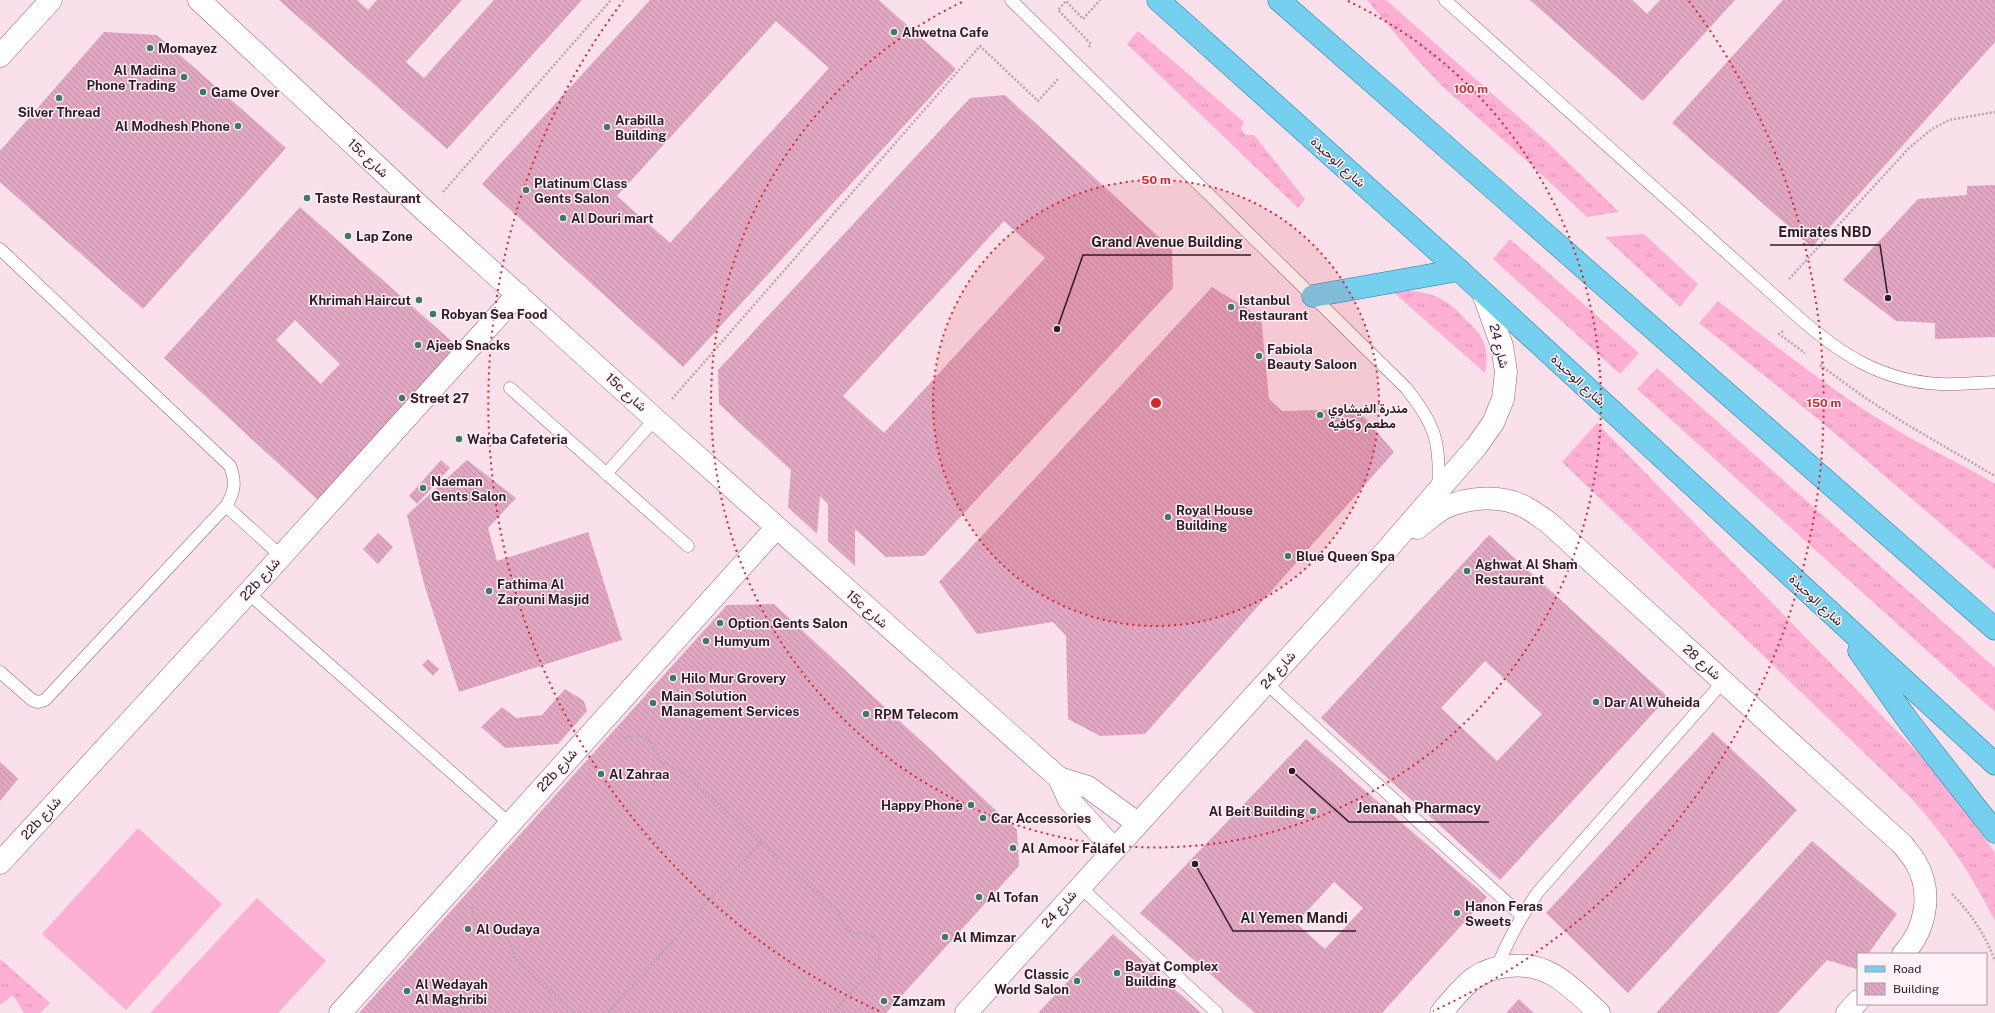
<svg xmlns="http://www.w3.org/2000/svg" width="1995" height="1013" viewBox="0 0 1995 1013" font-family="'Public Sans',Vazirmatn,sans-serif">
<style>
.grass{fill:url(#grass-tufts)}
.garden{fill:#fdafd4}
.building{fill:url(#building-back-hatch);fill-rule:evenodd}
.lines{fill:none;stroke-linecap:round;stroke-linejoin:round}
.lane-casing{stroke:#95617a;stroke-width:13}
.street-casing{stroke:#95617a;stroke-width:23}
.primary-casing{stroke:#217ca2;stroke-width:23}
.path{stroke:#bca4af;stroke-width:2.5;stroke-dasharray:2 2;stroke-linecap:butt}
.lane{stroke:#fff;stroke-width:12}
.street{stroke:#fff;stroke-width:22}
.primary{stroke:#75d0ef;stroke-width:22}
.ring{fill:none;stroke:#d62828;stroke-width:2;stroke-dasharray:2 4}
.poi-dot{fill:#3d7a65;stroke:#fef1f7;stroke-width:1.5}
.labels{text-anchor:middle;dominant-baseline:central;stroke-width:3;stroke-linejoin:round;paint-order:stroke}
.poi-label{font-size:13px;font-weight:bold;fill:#301b25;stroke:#fef1f7;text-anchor:start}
.street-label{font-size:13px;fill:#301b25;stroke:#fef1f7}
.centre{fill:#d62828;stroke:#fef1f7;stroke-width:2}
.ring-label{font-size:12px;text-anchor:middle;font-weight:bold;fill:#d62828;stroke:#fef1f7;stroke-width:3;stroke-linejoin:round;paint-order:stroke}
.leader{fill:none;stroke:#301b25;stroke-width:1.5}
.callout-dot{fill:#301b25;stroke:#fef1f7;stroke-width:1.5}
.callout-label{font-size:14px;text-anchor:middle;font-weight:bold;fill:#301b25;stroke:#fef1f7;stroke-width:3;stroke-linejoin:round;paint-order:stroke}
</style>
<defs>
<pattern id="grass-tufts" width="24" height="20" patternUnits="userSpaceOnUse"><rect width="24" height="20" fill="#fdafd4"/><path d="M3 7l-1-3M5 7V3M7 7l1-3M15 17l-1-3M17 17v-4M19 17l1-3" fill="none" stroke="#d996b6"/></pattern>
<pattern id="building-back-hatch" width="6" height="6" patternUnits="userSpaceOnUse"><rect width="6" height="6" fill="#e1a7c2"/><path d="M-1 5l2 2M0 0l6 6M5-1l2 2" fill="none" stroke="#c18fa7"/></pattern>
</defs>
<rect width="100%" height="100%" fill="#f9e0eb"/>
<!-- grass -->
<g class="grass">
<path d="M 1367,0 L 1386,0 L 1547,142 L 1619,212 L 1587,217 L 1529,163 L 1442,86 L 1413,55 Z"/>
<path d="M 1138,31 L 1244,122 L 1241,129 L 1246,135 L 1254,135 L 1305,199 L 1298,208 L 1127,44 Z"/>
<path d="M 1644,234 L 1698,284 L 1680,307 L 1605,237 Z"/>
<path d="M 1510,239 L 1639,353 L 1620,374 L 1493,259 Z"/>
<path d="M 1410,291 C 1422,292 1433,294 1443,300 C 1450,304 1457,310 1462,316 C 1481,334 1491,345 1485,373 L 1393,292 Z"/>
<path d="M 1718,301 C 1778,348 1838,396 1905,435 C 1934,452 1966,466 1995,484 L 1995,570 L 1818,419 L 1699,323 Z"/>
<path d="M 1657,368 L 1995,668 L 1995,712 L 1637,389 Z"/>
<path d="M 1597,423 L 1922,757 L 1954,796 L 1995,853 L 1995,921 C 1972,875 1945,835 1910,797 L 1562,462 Z"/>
<path d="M 0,959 L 50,1003 L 40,1013 L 24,1013 L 13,995 L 0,1005 Z"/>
</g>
<!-- garden -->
<g class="garden">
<path d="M 138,828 L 222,904 L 126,1010 L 42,934 Z"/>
<path d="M 257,898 L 326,961 L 278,1013 L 150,1013 Z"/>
</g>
<!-- building -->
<g class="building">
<path d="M 279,0 L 357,0 L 368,10 L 377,0 L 462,0 L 406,62 L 424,78 L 494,0 L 582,0 L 447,149 Z"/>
<path d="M 650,0 L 879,0 L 956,69 L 683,367 L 482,184 ZM 776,21 L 829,68 L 670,243 L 617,196 Z"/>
<path d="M 1530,0 L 1632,0 L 1647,14 L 1660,0 L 1735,0 L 1643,101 Z"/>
<path d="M 1783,0 L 1995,0 L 1995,42 L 1812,247 L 1672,123 Z"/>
<path d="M 104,32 L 157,35 L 286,148 L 143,309 L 0,182 L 0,151 Z"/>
<path d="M 1005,95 L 1172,249 L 1173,288 L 924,556 L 886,557 L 855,529 L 855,566 L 828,541 L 828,504 L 820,496 L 817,534 L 788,507 L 791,470 L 719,404 L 718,370 L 970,98 ZM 1004,221 L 1045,258 L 884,433 L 843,396 Z"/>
<path d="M 1995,185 L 1995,337 L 1935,339 L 1935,323 L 1896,321 L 1843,280 L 1918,199 L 1967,195 L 1967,186 Z"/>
<path d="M 300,207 L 456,345 L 320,502 L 164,358 ZM 295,320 L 340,364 L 321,384 L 276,340 Z"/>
<path d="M 1212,287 L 1261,317 L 1269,399 L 1282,411 L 1357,409 L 1394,452 L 1145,734 L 1100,736 L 1068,719 L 1066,636 L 1053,622 L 977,634 L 939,582 Z"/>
<path d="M 441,460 L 450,468 L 417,504 L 409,496 Z"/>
<path d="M 467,460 L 516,498 L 488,528 L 497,561 L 588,532 L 622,640 L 459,692 L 424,584 L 407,515 Z"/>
<path d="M 378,533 L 393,547 L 378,564 L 363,549 Z"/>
<path d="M 1489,535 L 1668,697 L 1500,880 L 1321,718 ZM 1485,661 L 1542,714 L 1497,761 L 1441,708 Z"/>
<path d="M 774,604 L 1017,830 L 1019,866 L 886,1013 L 359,1013 L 727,605 Z"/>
<path d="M 428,659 L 439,669 L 433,676 L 422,665 Z"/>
<path d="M 565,689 L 584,701 L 587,711 L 558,744 L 505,748 L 481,727 L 502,707 L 516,718 L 542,715 Z"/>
<path d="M 1713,732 L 1797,810 L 1628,993 L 1546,913 Z"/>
<path d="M 1306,739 L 1487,897 L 1382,1013 L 1255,1013 L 1140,913 ZM 1334,882 L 1363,908 L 1325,949 L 1296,923 Z"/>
<path d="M 0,762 L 18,779 L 0,801 Z"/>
<path d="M 1812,841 L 1897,914 L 1868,954 L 1858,954 L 1858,967 L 1856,969 L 1827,960 L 1778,1013 L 1656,1013 Z"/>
<path d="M 1113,934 L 1201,1013 L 1038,1013 Z"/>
<path d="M 1519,999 L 1534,1013 L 1506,1013 Z"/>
</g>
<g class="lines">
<defs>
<g id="lane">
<path d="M 1011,0 L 1406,388 C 1435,424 1441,443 1438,488"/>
<path d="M 1445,0 L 1796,315 C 1839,353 1880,381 1940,384 C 1958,385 1977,383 1995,382"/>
<path d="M 0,249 L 230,466 C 236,481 235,492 226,506 L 45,700 L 38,702 L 32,700 L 0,672"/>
<path d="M 510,388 L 688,546"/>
<path d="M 606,474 L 655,419"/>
<path d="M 226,506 L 281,556"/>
<path d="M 248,593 L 509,823"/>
<path d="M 1266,683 L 1522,916"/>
<path d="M 1080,887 L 1217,1013"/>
<path d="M 1497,967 C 1508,940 1521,916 1538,892 L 1723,682"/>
</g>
<g id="street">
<path d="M 199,0 L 425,211 L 655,419 L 1059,778 L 1069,800 L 1114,849"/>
<path d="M 0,56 L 51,0"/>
<path d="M 1417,528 C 1426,522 1435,513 1444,508 C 1468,497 1501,494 1525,507 C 1533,511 1540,517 1548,522 L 1903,845 C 1907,851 1913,857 1916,863 C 1933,892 1926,930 1903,954"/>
<path d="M 1059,778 L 1088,787 L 1137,823"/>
<path d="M 0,863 L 248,593 L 518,294"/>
<path d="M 340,1013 L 776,528"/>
<path d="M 966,1013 L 1385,552 L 1476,447 L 1493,423 L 1503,399 L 1506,372 L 1502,346 L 1483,293"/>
<path d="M 1441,1013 C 1451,1001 1462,987 1474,978 C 1484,971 1497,967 1509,966 C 1549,961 1572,988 1599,1013"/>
<path d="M 1847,1013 L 1858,1001"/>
</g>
<g id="primary">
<path d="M 1158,0 L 1459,270 L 1995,764"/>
<path d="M 1279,0 L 1995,629"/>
<path d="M 1313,296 L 1459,270"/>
<path d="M 1859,651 L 1909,722 L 1995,832"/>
</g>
</defs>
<!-- lane casing -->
<use href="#lane" class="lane-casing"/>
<!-- street casing -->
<use href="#street" class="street-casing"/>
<!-- primary casing -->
<use href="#primary" class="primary-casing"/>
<!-- path -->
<g class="path">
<path d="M 1089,47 L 1091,44 L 1058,10 L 1066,1 L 1083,19 L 1100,0"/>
<path d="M 443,192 L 611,0"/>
<path d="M 1789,279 L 1909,148 L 1932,129 L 1949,120 L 1995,112"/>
<path d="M 1783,331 L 1779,334 L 1805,353"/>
<path d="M 1820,365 L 1864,397 L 1906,424 L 1995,476"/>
<path d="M 672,399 L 980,46 L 1038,101 L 1059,78"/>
<path d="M 625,738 C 635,734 647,736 653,746 C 656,750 656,756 660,760 C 665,766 676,768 682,772 L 836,909 C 842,917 843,926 852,932 C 856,935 862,933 867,934 C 882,937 882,957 875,967 L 832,1013"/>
<path d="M 1952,894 C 1970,912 1986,936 1995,961"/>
<path d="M 472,907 C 472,934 489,923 502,932 C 512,939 511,953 518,962 L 575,1013"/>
<path d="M 608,1013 L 761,842"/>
</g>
<!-- lane -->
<use href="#lane" class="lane"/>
<!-- street -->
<use href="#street" class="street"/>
<!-- primary -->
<use href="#primary" class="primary"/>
</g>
<!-- distance rings -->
<circle cx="1156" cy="403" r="223" fill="#d62828" fill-opacity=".12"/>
<g class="ring">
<circle cx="1156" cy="403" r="223"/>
<path d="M1348 1A445 445 0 1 1 964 1"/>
<path d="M879 1011A668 668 0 0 1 623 1M1689 1A668 668 0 0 1 1433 1011"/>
</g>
<!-- markers -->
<g class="poi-dot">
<circle cx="894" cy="32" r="4"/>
<circle cx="150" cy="48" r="4"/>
<circle cx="184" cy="77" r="4"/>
<circle cx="203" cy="92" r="4"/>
<circle cx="59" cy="98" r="4"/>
<circle cx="238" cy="126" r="4"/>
<circle cx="607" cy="127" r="4"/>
<circle cx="526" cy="190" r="4"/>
<circle cx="307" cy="198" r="4"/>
<circle cx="563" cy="218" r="4"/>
<circle cx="348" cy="236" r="4"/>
<circle cx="419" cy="300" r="4"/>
<circle cx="1231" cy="307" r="4"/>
<circle cx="433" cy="314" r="4"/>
<circle cx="418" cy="345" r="4"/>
<circle cx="1259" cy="356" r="4"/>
<circle cx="402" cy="398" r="4"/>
<circle cx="1320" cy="415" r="4"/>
<circle cx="459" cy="439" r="4"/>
<circle cx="423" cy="488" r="4"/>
<circle cx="1168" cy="517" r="4"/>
<circle cx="1288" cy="556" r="4"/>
<circle cx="1467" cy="571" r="4"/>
<circle cx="489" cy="591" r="4"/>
<circle cx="720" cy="623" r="4"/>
<circle cx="706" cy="641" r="4"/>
<circle cx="673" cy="678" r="4"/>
<circle cx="1596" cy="702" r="4"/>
<circle cx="653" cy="703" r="4"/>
<circle cx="866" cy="714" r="4"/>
<circle cx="601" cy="774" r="4"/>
<circle cx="971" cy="805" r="4"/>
<circle cx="1313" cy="811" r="4"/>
<circle cx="983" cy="818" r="4"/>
<circle cx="1013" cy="848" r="4"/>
<circle cx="979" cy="897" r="4"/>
<circle cx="1457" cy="913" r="4"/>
<circle cx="468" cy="929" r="4"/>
<circle cx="945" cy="937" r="4"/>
<circle cx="1117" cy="973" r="4"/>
<circle cx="1077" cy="981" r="4"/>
<circle cx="407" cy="991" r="4"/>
<circle cx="884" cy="1001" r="4"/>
</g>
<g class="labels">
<!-- poi labels -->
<g class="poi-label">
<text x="902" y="32">Ahwetna Cafe</text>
<text x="158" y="48">Momayez</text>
<text x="176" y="70" text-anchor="end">Al Madina<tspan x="176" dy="15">Phone Trading</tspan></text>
<text x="211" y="92">Game Over</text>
<text x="59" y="112" text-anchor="middle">Silver Thread</text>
<text x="615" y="120">Arabilla<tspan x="615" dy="15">Building</tspan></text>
<text x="230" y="126" text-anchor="end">Al Modhesh Phone</text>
<text x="534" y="183">Platinum Class<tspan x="534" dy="15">Gents Salon</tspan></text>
<text x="315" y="198">Taste Restaurant</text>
<text x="571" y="218">Al Douri mart</text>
<text x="356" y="236">Lap Zone</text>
<text x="411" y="300" text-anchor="end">Khrimah Haircut</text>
<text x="1239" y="300">Istanbul<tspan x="1239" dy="15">Restaurant</tspan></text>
<text x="441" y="314">Robyan Sea Food</text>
<text x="426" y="345">Ajeeb Snacks</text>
<text x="1267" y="349">Fabiola<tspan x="1267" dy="15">Beauty Saloon</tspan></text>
<text x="410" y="398">Street 27</text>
<text x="1328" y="408">مندرة الفيشاوي<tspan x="1328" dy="15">مطعم وكافيه</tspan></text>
<text x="467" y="439">Warba Cafeteria</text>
<text x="431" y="481">Naeman<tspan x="431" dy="15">Gents Salon</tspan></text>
<text x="1176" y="510">Royal House<tspan x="1176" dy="15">Building</tspan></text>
<text x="1296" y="556">Blue Queen Spa</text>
<text x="1475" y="564">Aghwat Al Sham<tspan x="1475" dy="15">Restaurant</tspan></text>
<text x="497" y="584">Fathima Al<tspan x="497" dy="15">Zarouni Masjid</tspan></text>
<text x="728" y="623">Option Gents Salon</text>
<text x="714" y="641">Humyum</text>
<text x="681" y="678">Hilo Mur Grovery</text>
<text x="661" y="696">Main Solution<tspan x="661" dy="15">Management Services</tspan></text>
<text x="1604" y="702">Dar Al Wuheida</text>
<text x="874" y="714">RPM Telecom</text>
<text x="609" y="774">Al Zahraa</text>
<text x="963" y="805" text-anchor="end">Happy Phone</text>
<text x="1305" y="811" text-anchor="end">Al Beit Building</text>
<text x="991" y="818">Car Accessories</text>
<text x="1021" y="848">Al Amoor Falafel</text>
<text x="987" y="897">Al Tofan</text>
<text x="1465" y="906">Hanon Feras<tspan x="1465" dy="15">Sweets</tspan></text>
<text x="476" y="929">Al Oudaya</text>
<text x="953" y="937">Al Mimzar</text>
<text x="1125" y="966">Bayat Complex<tspan x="1125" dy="15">Building</tspan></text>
<text x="1069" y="974" text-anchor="end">Classic<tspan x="1069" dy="15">World Salon</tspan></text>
<text x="415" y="984">Al Wedayah<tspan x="415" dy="15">Al Maghribi</tspan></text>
<text x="892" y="1001">Zamzam</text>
</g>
<!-- street labels -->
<g class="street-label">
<text transform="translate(368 158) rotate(43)">15c شارع</text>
<text transform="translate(1338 162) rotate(42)">شارع الوحيدة</text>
<text transform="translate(1499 346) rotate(76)">شارع 24</text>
<text transform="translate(1578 380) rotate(43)">شارع الوحيدة</text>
<text transform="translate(626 392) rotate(42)">15c شارع</text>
<text transform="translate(260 579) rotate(-48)">22b شارع</text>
<text transform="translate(1816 600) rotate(43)">شارع الوحيدة</text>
<text transform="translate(867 609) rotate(41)">15c شارع</text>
<text transform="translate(1702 662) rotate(42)">شارع 28</text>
<text transform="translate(1278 670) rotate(-48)">شارع 24</text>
<text transform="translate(557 770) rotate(-48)">22b شارع</text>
<text transform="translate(41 818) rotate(-48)">22b شارع</text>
<text transform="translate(1059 909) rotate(-48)">شارع 24</text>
</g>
</g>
<circle cx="1156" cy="403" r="6" class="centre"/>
<g class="ring-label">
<text x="1471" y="93">100 m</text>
<text x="1156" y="184">50 m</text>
<text x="1824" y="407">150 m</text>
</g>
<!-- callouts -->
<path class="leader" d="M1888 298L1880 245H1770M1057 329L1083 255H1251M1292 771L1349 822H1489M1195 864L1233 931H1356"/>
<g class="callout-dot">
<circle cx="1888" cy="298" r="4"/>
<circle cx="1057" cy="329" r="4"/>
<circle cx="1292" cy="771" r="4"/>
<circle cx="1195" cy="864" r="4"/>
</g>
<g class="callout-label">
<text x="1825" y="237">Emirates NBD</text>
<text x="1167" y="247">Grand Avenue Building</text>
<text x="1419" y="813">Jenanah Pharmacy</text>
<text x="1294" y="923">Al Yemen Mandi</text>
</g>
<!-- legend -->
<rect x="1857" y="953" width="130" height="52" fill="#fef1f7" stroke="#ac9ba3"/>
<rect x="1865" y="966" width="20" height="6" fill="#75d0ef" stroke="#ac9ba3"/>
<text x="1893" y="973" font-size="12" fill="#301b25">Road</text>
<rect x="1865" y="983" width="20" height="12" fill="url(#building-back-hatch)" stroke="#ac9ba3"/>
<text x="1893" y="993" font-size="12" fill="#301b25">Building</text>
</svg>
